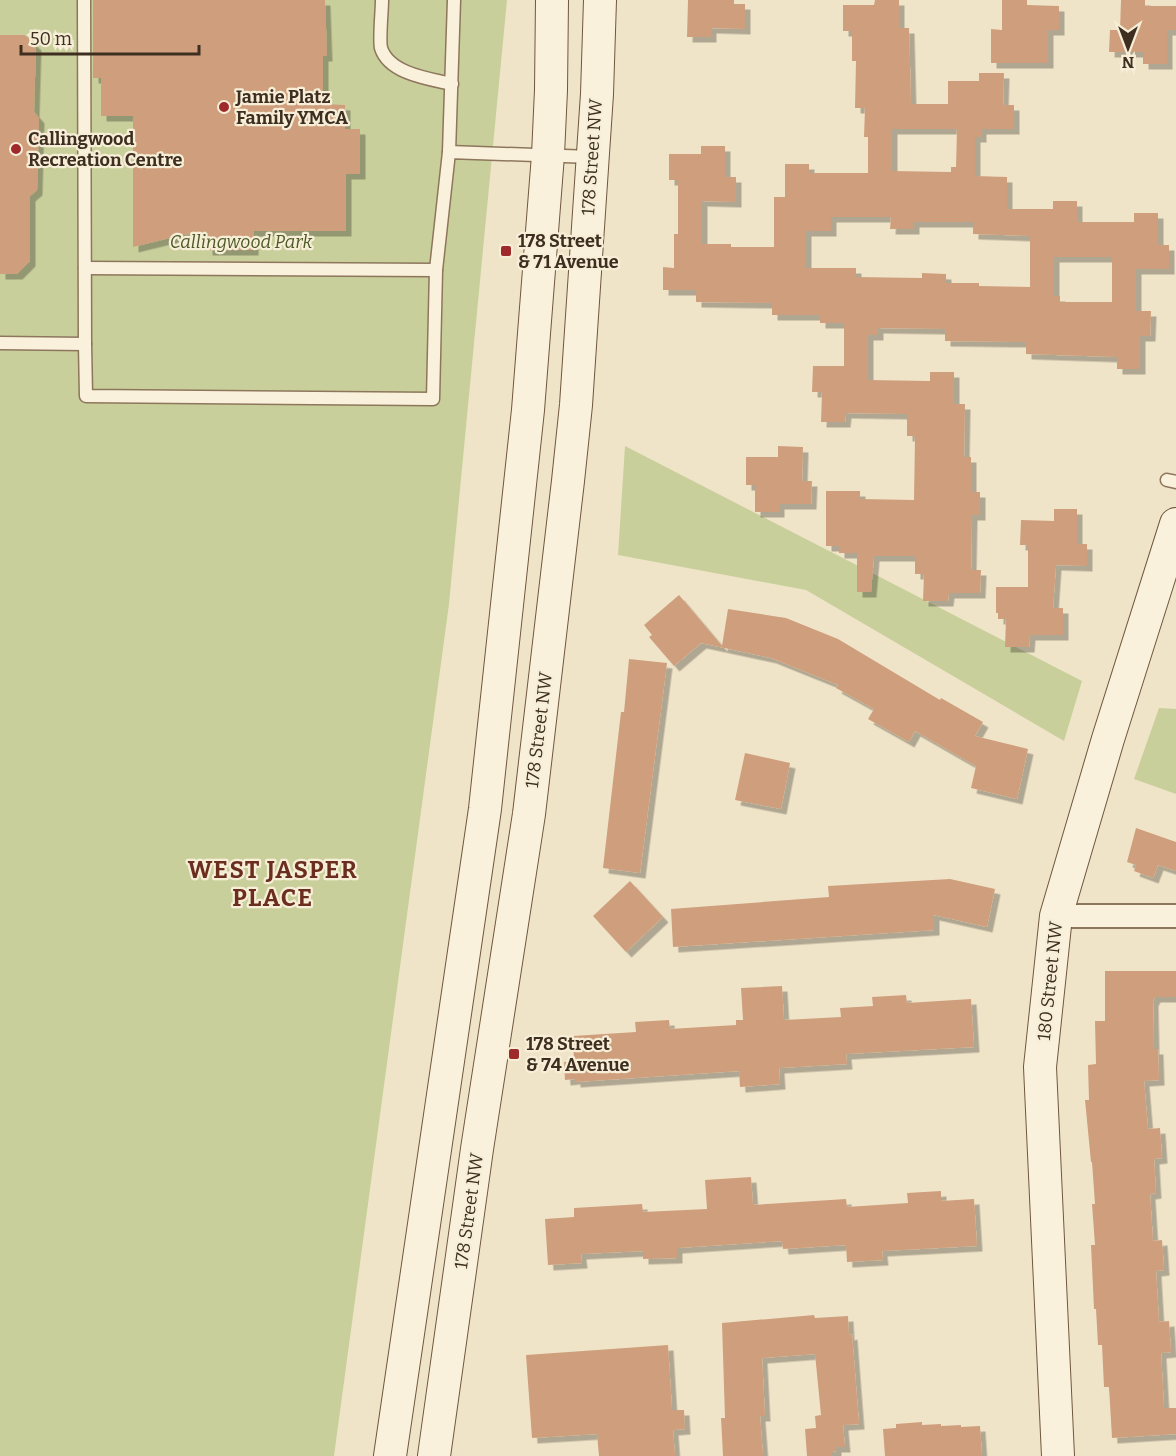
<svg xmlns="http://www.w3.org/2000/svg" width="1176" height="1456" viewBox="0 0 1176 1456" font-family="Bitter,serif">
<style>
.green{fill:#c9cf9b}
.building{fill:#cf9f7d;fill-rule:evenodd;filter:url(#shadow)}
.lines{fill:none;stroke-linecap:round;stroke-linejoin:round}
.lane-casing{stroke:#8d765c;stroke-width:15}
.street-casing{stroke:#8d765c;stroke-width:26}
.secondary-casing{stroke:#6f573f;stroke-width:34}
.lane{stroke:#faf1dc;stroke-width:12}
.street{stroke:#faf1dc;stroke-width:22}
.secondary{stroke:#faf1dc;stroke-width:32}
.poi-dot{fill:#9e2a2b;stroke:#f7eed8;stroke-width:2}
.labels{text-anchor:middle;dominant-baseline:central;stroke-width:4.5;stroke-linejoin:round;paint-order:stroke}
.poi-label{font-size:18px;font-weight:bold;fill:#3d2e20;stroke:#f7eed8;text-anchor:start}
.street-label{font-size:18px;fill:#3d2e20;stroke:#f7eed8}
.park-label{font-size:18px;font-style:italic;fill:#4d5a26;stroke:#f7eed8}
.district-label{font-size:24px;font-weight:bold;letter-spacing:1.5px;fill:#6b2e1e;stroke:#f7eed8}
</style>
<defs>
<filter id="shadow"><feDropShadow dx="5.5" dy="5.5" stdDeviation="0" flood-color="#0004"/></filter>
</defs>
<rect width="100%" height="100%" fill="#f0e4c8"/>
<!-- green -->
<g class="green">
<path d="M 0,0 L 507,0 L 449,604 L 334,1456 L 0,1456 Z"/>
<path d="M 625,446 L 1082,681 L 1064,741 L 806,590 L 618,555 Z"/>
<path d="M 1159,708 L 1176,709 L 1176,794 L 1134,779 Z"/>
</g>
<!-- building -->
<g class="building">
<path d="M 93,0 L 325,0 L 327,56 L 323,56 L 323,104 L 345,105 L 345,129 L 360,129 L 360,174 L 346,174 L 346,231 L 254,231 L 253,250 L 207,250 L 207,232 L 182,235 L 133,247 L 133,116 L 101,116 L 101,78 L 93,78 Z"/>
<path d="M 688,0 L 734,0 L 734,4 L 745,4 L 745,29 L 711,28 L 711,37 L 687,37 Z"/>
<path d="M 875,0 L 899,0 L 899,28 L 909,28 L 911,104 L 948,104 L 948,81 L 979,81 L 979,73 L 1004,73 L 1003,105 L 1014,105 L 1014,129 L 981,129 L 981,137 L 975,137 L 975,176 L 1007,177 L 1007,209 L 1053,209 L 1053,201 L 1077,201 L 1077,222 L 1134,222 L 1134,213 L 1158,213 L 1158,245 L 1169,245 L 1169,269 L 1136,269 L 1136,311 L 1151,311 L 1150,336 L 1140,336 L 1140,369 L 1117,369 L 1117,357 L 1026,354 L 1026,342 L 945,341 L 945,329 L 878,328 L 878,335 L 868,335 L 868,380 L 930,381 L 930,372 L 954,372 L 954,404 L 965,404 L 964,457 L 971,457 L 971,492 L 980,492 L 980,515 L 972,515 L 971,570 L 981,570 L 980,593 L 949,593 L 948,601 L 923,601 L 924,574 L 915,574 L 915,556 L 874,556 L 871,592 L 857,592 L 857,553 L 839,553 L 839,546 L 826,546 L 826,491 L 860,491 L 860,499 L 914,500 L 915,436 L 907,436 L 907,414 L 846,413 L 845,422 L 821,422 L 822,392 L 812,392 L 813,366 L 844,366 L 844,323 L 820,323 L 820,315 L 772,315 L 772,303 L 696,302 L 696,290 L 663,290 L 663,267 L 674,268 L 674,234 L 678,234 L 678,180 L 669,180 L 669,154 L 701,154 L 701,146 L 725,146 L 725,177 L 736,177 L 736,202 L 702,201 L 702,244 L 731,244 L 731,247 L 774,247 L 774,197 L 785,197 L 785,164 L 809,164 L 809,173 L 868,173 L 868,137 L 864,137 L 865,108 L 855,108 L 856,61 L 852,61 L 852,31 L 843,31 L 843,5 L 874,5 ZM 892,129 L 957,129 L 956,167 L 951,167 L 951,172 L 892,171 ZM 831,217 L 891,217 L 890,229 L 914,229 L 914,222 L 973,222 L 973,234 L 1030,236 L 1030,287 L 979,286 L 979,283 L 946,283 L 946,274 L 922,273 L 922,278 L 856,277 L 856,268 L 806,268 L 806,231 L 831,231 ZM 1054,257 L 1112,257 L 1112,302 L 1060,302 L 1060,296 L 1054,296 Z"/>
<path d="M 1002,0 L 1027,0 L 1027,5 L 1059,6 L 1059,30 L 1048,30 L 1048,63 L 991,63 L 991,29 L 1002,30 Z"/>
<path d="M 1121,0 L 1145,0 L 1145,6 L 1176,6 L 1176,30 L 1167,30 L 1167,64 L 1143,64 L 1143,52 L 1109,52 L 1110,30 L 1120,30 Z"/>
<path d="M 0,35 L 25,35 L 36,45 L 34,112 L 39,118 L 37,190 L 30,196 L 30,261 L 17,274 L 0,274 Z"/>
<path d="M 778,446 L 803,447 L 802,481 L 812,481 L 811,504 L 779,504 L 779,512 L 755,512 L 755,485 L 746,485 L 746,457 L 778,457 Z"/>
<path d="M 1054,509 L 1077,509 L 1077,544 L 1087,544 L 1087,566 L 1056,565 L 1053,608 L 1063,608 L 1063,635 L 1030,635 L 1029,647 L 1005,647 L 1006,619 L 998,619 L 998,613 L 996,613 L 996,587 L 1028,587 L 1028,545 L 1020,545 L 1021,520 L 1054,521 Z"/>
<path d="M 679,595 L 722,646 L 728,609 L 786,618 L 838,639 L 940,700 L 941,698 L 983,722 L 975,736 L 1028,749 L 1017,799 L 971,788 L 976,766 L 915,731 L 909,742 L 868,719 L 874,709 L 836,688 L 838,685 L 771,658 L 701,643 L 674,666 L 649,637 L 652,635 L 644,625 Z"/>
<path d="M 629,659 L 667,663 L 640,873 L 603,868 L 621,712 L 624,712 Z"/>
<path d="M 745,753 L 790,763 L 781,809 L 735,800 Z"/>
<path d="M 1136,828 L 1176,842 L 1176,871 L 1158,865 L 1153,878 L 1134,871 L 1136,865 L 1127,862 Z"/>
<path d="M 950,879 L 995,889 L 987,927 L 934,915 L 934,930 L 673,947 L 671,909 L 829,897 L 828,886 Z"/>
<path d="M 630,881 L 663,917 L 626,952 L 593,916 Z"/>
<path d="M 1105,971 L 1176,971 L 1176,997 L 1155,997 L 1153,1001 L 1154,1049 L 1158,1049 L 1159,1080 L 1144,1081 L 1148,1129 L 1160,1128 L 1162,1158 L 1154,1159 L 1156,1193 L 1150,1194 L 1153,1241 L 1162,1240 L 1164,1270 L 1156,1271 L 1159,1322 L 1169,1321 L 1171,1352 L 1161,1353 L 1164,1408 L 1176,1408 L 1176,1434 L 1112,1438 L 1109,1387 L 1104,1387 L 1102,1345 L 1098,1345 L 1096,1309 L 1094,1309 L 1091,1245 L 1095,1245 L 1092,1204 L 1095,1204 L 1092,1162 L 1091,1162 L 1085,1100 L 1089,1100 L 1088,1065 L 1096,1064 L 1095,1021 L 1105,1021 Z"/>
<path d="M 782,986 L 784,1020 L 841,1017 L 840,1008 L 873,1006 L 872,997 L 906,995 L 907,1003 L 971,999 L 974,1047 L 846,1054 L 847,1064 L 779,1068 L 780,1084 L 740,1087 L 739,1071 L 575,1082 L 575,1079 L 565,1080 L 564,1062 L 574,1061 L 573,1036 L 636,1032 L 635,1022 L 669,1020 L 670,1029 L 736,1025 L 736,1020 L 743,1020 L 741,988 Z"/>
<path d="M 751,1177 L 753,1205 L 846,1199 L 847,1207 L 908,1203 L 907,1193 L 941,1191 L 941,1201 L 974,1199 L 977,1246 L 882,1251 L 883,1260 L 847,1262 L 846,1245 L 783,1249 L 782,1241 L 677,1248 L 677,1258 L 643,1259 L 643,1251 L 581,1254 L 582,1263 L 548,1265 L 545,1219 L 574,1217 L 574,1208 L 642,1204 L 643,1212 L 707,1209 L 705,1180 Z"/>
<path d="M 814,1315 L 815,1318 L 848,1316 L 849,1335 L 852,1334 L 859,1424 L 843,1425 L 845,1447 L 836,1447 L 836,1451 L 832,1452 L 832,1456 L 807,1456 L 805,1429 L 816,1428 L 815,1416 L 821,1415 L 815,1354 L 762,1358 L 765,1416 L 760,1416 L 763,1456 L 723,1456 L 721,1418 L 725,1418 L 722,1323 Z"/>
<path d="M 668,1345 L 672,1410 L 684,1410 L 685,1429 L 673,1430 L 675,1456 L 599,1456 L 597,1434 L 532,1438 L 526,1355 Z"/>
<path d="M 922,1422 L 922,1425 L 941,1424 L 941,1426 L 961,1425 L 961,1427 L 980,1426 L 982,1456 L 885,1456 L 883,1429 L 896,1428 L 896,1424 Z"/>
</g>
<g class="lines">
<defs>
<g id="lane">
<path d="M 382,0 C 382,11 379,39 381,48 C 389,74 430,79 452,84"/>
<path d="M 449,152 L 454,0"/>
<path d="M 85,268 L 436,270"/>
<path d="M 0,343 L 85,344 L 84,0"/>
<path d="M 85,344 L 86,396 L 433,399 L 436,270 L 449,152 L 592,157"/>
<path d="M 1167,480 L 1176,482"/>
</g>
<path id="street" d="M 1056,916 L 1176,916"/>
<g id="secondary">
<path d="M 390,1456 L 485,809 L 528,410 L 548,155 L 551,90 L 552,0"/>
<path d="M 434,1456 L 477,1149 L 529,814 L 568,481 L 576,405 L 597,94 L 600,0"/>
<path d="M 1058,1456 L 1040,1067 L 1056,916 L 1108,739 L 1176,524"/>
</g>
</defs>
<!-- lane casing -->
<use href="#lane" class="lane-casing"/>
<!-- street casing -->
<use href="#street" class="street-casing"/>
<!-- secondary casing -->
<use href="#secondary" class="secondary-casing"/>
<!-- lane -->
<use href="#lane" class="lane"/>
<!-- street -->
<use href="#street" class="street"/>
<!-- secondary -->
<use href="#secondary" class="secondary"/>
</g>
<!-- markers -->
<g class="poi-dot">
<circle cx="224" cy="107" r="6"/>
<circle cx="16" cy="149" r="6"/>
<rect x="500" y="245" width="12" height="12" rx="3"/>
<rect x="508" y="1048" width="12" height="12" rx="3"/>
</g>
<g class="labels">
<!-- poi labels -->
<g class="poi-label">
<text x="236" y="97">Jamie Platz<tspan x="236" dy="21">Family YMCA</tspan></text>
<text x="28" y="139">Callingwood<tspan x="28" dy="21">Recreation Centre</tspan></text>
<text x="518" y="241">178 Street<tspan x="518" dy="21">&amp; 71 Avenue</tspan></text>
<text x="526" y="1044">178 Street<tspan x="526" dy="21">&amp; 74 Avenue</tspan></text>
</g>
<!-- street labels -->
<g class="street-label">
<text transform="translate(592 157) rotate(-86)">178 Street NW</text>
<text transform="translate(539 730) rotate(-83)">178 Street NW</text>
<text transform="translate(1050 981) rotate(-84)">180 Street NW</text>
<text transform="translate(469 1211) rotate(-82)">178 Street NW</text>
</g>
<!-- park labels -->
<g class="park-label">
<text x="241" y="242">Callingwood Park</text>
</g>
<!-- district labels -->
<g class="district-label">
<text x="273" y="870">WEST JASPER<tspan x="273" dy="28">PLACE</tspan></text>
</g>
</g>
<!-- north arrow -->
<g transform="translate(1128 48) rotate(180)" stroke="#f7eed8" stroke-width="4.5" paint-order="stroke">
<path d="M0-4.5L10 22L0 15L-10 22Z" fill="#3d2e20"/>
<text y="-9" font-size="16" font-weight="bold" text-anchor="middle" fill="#3d2e20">N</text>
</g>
<!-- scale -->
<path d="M21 45v9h178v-9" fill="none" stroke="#3d2e20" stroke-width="3"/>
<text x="30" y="45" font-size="18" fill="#3d2e20" stroke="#f7eed8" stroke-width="4.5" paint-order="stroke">50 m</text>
</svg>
